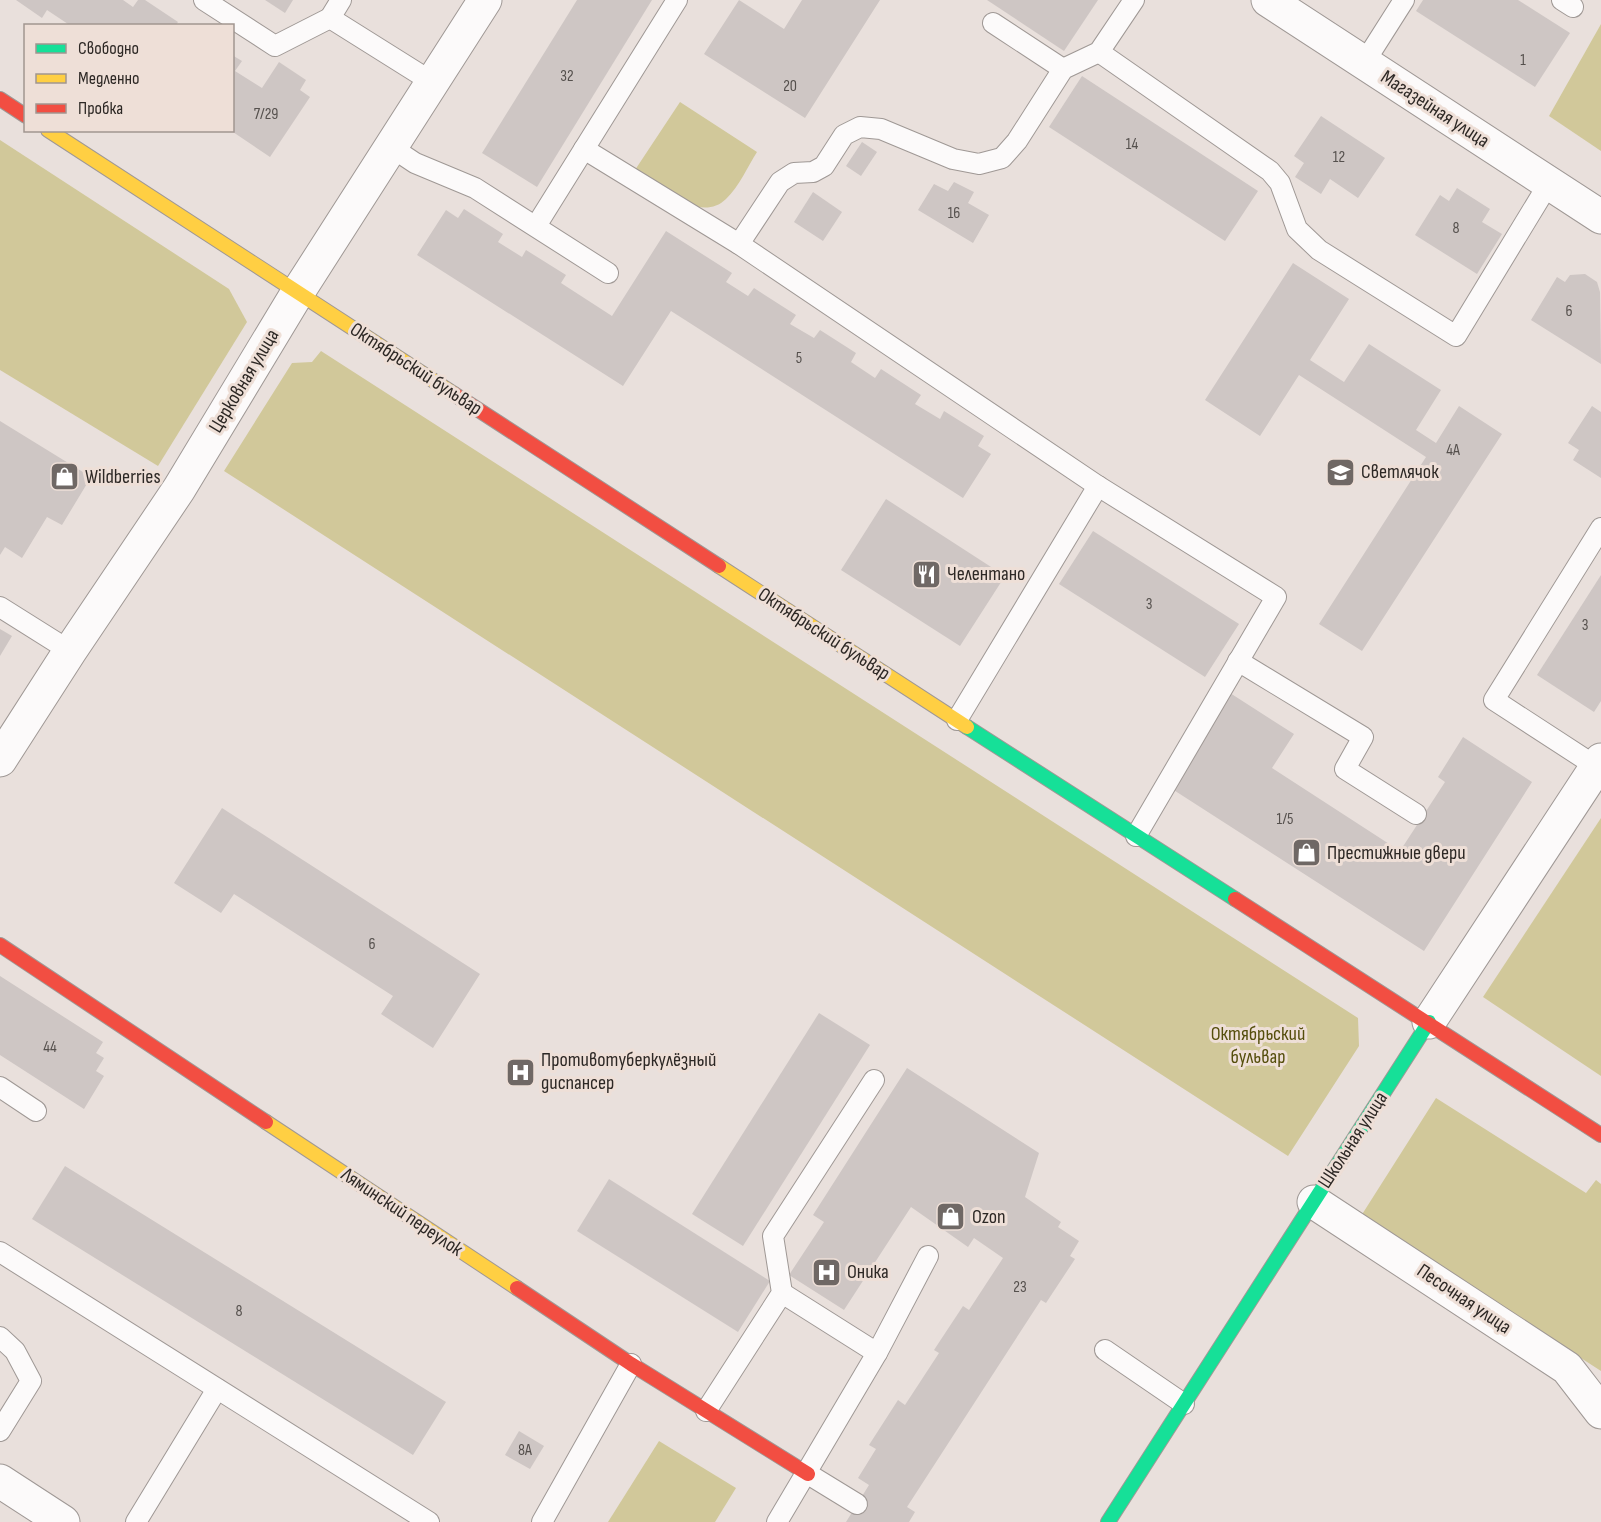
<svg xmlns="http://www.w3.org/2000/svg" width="1601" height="1522" viewBox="0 0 1601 1522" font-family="'Sofia Sans Condensed',sans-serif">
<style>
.green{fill:#d1c89a}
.building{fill:#cec6c4}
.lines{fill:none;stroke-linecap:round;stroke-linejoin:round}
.lane-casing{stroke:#9f9895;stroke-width:22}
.street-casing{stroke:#9f9895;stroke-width:35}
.fast-casing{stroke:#9f9895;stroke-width:16}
.slow-casing{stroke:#9f9895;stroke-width:16}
.jam-casing{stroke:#9f9895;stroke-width:16}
.lane{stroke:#fcfafa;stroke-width:20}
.street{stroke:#fcfafa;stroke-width:33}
.fast{stroke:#16e098;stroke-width:14}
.slow{stroke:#ffcf43;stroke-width:14}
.jam{stroke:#f24e42;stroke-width:14}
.labels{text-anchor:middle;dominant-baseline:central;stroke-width:6;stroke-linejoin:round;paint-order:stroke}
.number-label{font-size:16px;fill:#55504d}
.street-label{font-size:20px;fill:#2d2825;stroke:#eedfd7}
.poi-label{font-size:20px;fill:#2d2825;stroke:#eedfd7;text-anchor:start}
.park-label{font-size:20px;fill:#554e0c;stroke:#eedfd7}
</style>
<rect width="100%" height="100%" fill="#e9e0dc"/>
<!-- green -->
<g class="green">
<path d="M 1601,24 L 1601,151 L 1549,116 Z"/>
<path d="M 680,102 L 757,152 C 748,166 739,187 726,199 C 699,225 658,185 635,170 Z"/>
<path d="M 0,140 L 229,289 L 247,322 L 158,466 L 0,370 Z"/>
<path d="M 321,351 L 1358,1018 L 1359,1046 L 1288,1156 L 224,471 L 292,363 L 312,362 Z"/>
<path d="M 1601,818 L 1601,1076 L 1483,997 Z"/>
<path d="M 1436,1098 L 1586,1193 L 1596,1180 L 1601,1184 L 1601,1371 L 1361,1216 Z"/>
<path d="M 659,1441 L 736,1488 L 715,1522 L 608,1522 Z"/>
</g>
<!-- building -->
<g class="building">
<path d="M 16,0 L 123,0 L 133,7 L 138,0 L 145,0 L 178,22 L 175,26 L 71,26 L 47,10 L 42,18 Z"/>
<path d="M 265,0 L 293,0 L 285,13 Z"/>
<path d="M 577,0 L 652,0 L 537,187 L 482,153 Z"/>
<path d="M 739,0 L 784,29 L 802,0 L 880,0 L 805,118 L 704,54 Z"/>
<path d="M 987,0 L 1098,0 L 1064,51 Z"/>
<path d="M 1423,0 L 1518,0 L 1570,33 L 1535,87 L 1416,11 Z"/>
<path d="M 232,55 L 242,61 L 235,71 L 262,88 L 279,62 L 306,80 L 300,90 L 310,97 L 270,157 L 230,130 L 232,130 Z"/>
<path d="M 1082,76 L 1258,191 L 1225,241 L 1049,127 Z"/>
<path d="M 1321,116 L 1385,158 L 1358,198 L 1330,179 L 1321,194 L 1295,177 L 1304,163 L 1294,156 Z"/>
<path d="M 862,142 L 877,152 L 861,176 L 846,166 Z"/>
<path d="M 954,182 L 974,192 L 968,203 L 989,215 L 973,243 L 918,210 L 934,184 L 948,191 Z"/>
<path d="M 1457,188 L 1490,209 L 1482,222 L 1502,234 L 1477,274 L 1415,235 L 1440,195 L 1449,201 Z"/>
<path d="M 813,192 L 842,212 L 823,241 L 794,222 Z"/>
<path d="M 464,209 L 503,234 L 498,242 L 522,257 L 526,250 L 566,275 L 561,283 L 612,316 L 666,231 L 732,273 L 726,282 L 748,296 L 754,288 L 796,315 L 790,324 L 814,338 L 820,330 L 856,353 L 851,362 L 875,378 L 881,369 L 921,395 L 915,404 L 940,419 L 944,411 L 984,436 L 978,446 L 991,454 L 963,498 L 671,311 L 623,386 L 417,255 L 446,210 L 458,218 Z"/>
<path d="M 1293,263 L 1349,299 L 1310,360 L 1344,382 L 1369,344 L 1441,390 L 1416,430 L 1436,443 L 1459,406 L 1502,434 L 1362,651 L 1319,624 L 1426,457 L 1299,375 L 1260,436 L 1205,400 Z"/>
<path d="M 1585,274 L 1597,282 L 1600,292 L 1601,364 L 1531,320 L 1557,277 L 1565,282 L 1570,275 Z"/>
<path d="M 1592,406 L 1601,412 L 1601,478 L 1573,460 L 1579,450 L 1568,443 Z"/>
<path d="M 0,421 L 91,477 L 62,525 L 47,517 L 22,558 L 5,547 L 0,555 Z"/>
<path d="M 886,499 L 1005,576 L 960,646 L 841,570 Z"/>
<path d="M 1093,531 L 1239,624 L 1205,677 L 1059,584 Z"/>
<path d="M 1601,575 L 1601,701 L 1594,712 L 1537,675 Z"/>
<path d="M 0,629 L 12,636 L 0,656 Z"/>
<path d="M 1230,693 L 1294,734 L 1272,768 L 1400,851 L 1445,782 L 1438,777 L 1463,737 L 1532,782 L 1424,951 L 1169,787 Z"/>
<path d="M 222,808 L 480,974 L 433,1048 L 381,1014 L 393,996 L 234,894 L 221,913 L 174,883 Z"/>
<path d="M 0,976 L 103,1042 L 96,1053 L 104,1058 L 96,1071 L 104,1076 L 84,1109 L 0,1055 Z"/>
<path d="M 819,1013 L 870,1045 L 743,1246 L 692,1214 Z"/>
<path d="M 907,1068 L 1039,1153 L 1025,1197 L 1061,1222 L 1058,1227 L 1079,1241 L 1070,1256 L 1075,1259 L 1046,1303 L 1041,1300 L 907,1507 L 915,1512 L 909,1522 L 846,1522 L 869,1485 L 858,1478 L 876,1449 L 869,1445 L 898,1400 L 905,1405 L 939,1353 L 934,1350 L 963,1306 L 969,1310 L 1003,1258 L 974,1238 L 968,1247 L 911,1207 L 844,1310 L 789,1275 L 824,1222 L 813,1215 Z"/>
<path d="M 65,1166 L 446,1402 L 413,1455 L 32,1219 Z"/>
<path d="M 609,1179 L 770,1281 L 738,1332 L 577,1231 Z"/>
<path d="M 519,1431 L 544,1446 L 530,1469 L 505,1455 Z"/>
</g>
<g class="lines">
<defs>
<g id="lane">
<path d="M 204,0 L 275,46 L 330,18 L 432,82"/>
<path d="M 1562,0 L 1573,7"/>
<path d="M 330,18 L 341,0"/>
<path d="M 993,23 L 1063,69"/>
<path d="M 1099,52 L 1270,171 L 1280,183 L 1297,229 L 1319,250 L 1456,336 L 1549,183"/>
<path d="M 1364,63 L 1404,0"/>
<path d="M 391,147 L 415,163 L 475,188 L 608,273"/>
<path d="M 584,149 L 739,244 L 1098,486 L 1276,597 L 1136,836"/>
<path d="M 536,226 L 677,0"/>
<path d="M 739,244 L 780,182 L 794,173 L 813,172 L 824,166 L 844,135 L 860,127 L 881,129 L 953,159 L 979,164 L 1002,158 L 1017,141 L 1063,69 L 1099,52 L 1134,0"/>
<path d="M 0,607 L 70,651"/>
<path d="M 1238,661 L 1363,737 L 1345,769 L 1416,814"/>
<path d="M 957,720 L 1098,486"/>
<path d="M 1597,767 L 1494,700 L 1601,528"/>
<path d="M 0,1087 L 36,1111"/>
<path d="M 0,1252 L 429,1522"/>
<path d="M 782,1293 L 877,1353"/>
<path d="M 0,1337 L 15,1351 L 31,1381 L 0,1431"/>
<path d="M 1105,1350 L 1184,1404"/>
<path d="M 706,1411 L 782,1293 L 773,1236 L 874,1080"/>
<path d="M 808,1474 L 857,1504"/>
<path d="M 136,1522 L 217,1389"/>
<path d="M 542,1522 L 631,1364"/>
<path d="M 777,1522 L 877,1353 L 928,1256"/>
</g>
<g id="street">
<path d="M 1268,0 L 1601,217"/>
<path d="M 0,760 L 70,651 L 179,489 L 298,292 L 485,0"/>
<path d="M 1429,1022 L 1601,760"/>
<path d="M 1314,1202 L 1567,1368 L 1601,1412"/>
<path d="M 0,1481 L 63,1522"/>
</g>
<g id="fast">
<path d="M 967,727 L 1235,899"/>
<path d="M 1108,1522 L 1429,1022"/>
</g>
<g id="slow">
<path d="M 48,130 L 454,394"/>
<path d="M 719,566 L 967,727"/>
<path d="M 266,1122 L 517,1288"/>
</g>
<g id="jam">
<path d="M 0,99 L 26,116"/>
<path d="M 454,394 L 719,566"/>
<path d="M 1235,899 L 1601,1135"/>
<path d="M 0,945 L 266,1122"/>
<path d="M 517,1288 L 631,1364 L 808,1474"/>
</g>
</defs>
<!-- lane casing -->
<use href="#lane" class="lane-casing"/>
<!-- street casing -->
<use href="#street" class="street-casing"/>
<!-- fast casing -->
<use href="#fast" class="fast-casing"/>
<!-- slow casing -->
<use href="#slow" class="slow-casing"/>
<!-- jam casing -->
<use href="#jam" class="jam-casing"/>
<!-- lane -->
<use href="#lane" class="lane"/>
<!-- street -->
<use href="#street" class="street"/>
<!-- fast -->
<use href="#fast" class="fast"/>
<!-- slow -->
<use href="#slow" class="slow"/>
<!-- jam -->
<use href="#jam" class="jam"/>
</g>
<!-- icons -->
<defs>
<symbol id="school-square" viewBox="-11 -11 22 22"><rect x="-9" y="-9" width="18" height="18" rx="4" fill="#6f6865" stroke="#eedfd7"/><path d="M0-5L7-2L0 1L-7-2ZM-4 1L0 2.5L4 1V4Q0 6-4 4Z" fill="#fff"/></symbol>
<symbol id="shop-square" viewBox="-11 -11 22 22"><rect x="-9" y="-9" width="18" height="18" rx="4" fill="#6f6865" stroke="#eedfd7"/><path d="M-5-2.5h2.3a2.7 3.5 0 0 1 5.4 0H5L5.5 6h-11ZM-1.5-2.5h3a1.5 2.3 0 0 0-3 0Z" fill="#fff"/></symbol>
<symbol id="restaurant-square" viewBox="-11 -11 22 22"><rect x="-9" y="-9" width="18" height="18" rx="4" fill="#6f6865" stroke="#eedfd7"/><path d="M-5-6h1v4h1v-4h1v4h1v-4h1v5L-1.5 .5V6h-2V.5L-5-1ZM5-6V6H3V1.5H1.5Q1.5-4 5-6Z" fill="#fff"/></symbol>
<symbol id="hospital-square" viewBox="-11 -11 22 22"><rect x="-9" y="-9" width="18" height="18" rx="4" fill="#6f6865" stroke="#eedfd7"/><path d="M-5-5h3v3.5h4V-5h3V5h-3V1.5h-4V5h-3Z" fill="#fff"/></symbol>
</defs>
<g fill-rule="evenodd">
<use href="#school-square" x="1324" y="456" width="33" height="33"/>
<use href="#shop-square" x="48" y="460" width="33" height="33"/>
<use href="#restaurant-square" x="910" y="558" width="33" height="33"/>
<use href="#shop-square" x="1290" y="836" width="33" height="33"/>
<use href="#hospital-square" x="504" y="1056" width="33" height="33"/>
<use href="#shop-square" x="934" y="1200" width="33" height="33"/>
<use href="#hospital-square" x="810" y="1256" width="33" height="33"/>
</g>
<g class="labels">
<!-- number labels -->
<g class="number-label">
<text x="1523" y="60">1</text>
<text x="567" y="76">32</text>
<text x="790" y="86">20</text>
<text x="266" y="114">7/29</text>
<text x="1132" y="144">14</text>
<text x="1339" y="157">12</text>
<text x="954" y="213">16</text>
<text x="1456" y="228">8</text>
<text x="1569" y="311">6</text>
<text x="799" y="358">5</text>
<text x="1453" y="450">4А</text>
<text x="1149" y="604">3</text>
<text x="1585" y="625">3</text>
<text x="1285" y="819">1/5</text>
<text x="372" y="944">6</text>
<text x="50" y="1047">44</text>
<text x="1020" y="1287">23</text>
<text x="239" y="1311">8</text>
<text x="525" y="1450">8А</text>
</g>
<!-- street labels -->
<g class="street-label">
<text transform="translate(1435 109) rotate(33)">Магазейная улица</text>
<text transform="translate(416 369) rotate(33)">Октябрьский бульвар</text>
<text transform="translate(244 381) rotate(-59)">Церковная улица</text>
<text transform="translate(824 634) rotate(33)">Октябрьский бульвар</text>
<text transform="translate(1353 1140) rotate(-57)">Школьная улица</text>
<text transform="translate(402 1212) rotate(34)">Ляминский переулок</text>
<text transform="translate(1464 1299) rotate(34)">Песочная улица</text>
</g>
<!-- poi labels -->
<g class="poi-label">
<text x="1361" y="472">Светлячок</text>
<text x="85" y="477">Wildberries</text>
<text x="947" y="574">Челентано</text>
<text x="1327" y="853">Престижные двери</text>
<text x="541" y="1060">Противотуберкулёзный<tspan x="541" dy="23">диспансер</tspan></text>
<text x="972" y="1217">Ozon</text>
<text x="847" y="1272">Оника</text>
</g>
<!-- park labels -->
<g class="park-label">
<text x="1258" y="1034">Октябрьский<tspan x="1258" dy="23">бульвар</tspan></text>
</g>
</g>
<!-- legend -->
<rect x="24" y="24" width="210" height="108" fill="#eedfd7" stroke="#a19690" stroke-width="1.5"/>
<rect x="36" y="44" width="30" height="9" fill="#16e098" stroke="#a19690" stroke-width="1.5"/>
<text x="78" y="54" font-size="18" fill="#2d2825">Свободно</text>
<rect x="36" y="74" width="30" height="9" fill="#ffcf43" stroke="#a19690" stroke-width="1.5"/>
<text x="78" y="84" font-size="18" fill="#2d2825">Медленно</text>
<rect x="36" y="104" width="30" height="9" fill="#f24e42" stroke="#a19690" stroke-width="1.5"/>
<text x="78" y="114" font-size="18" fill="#2d2825">Пробка</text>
</svg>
